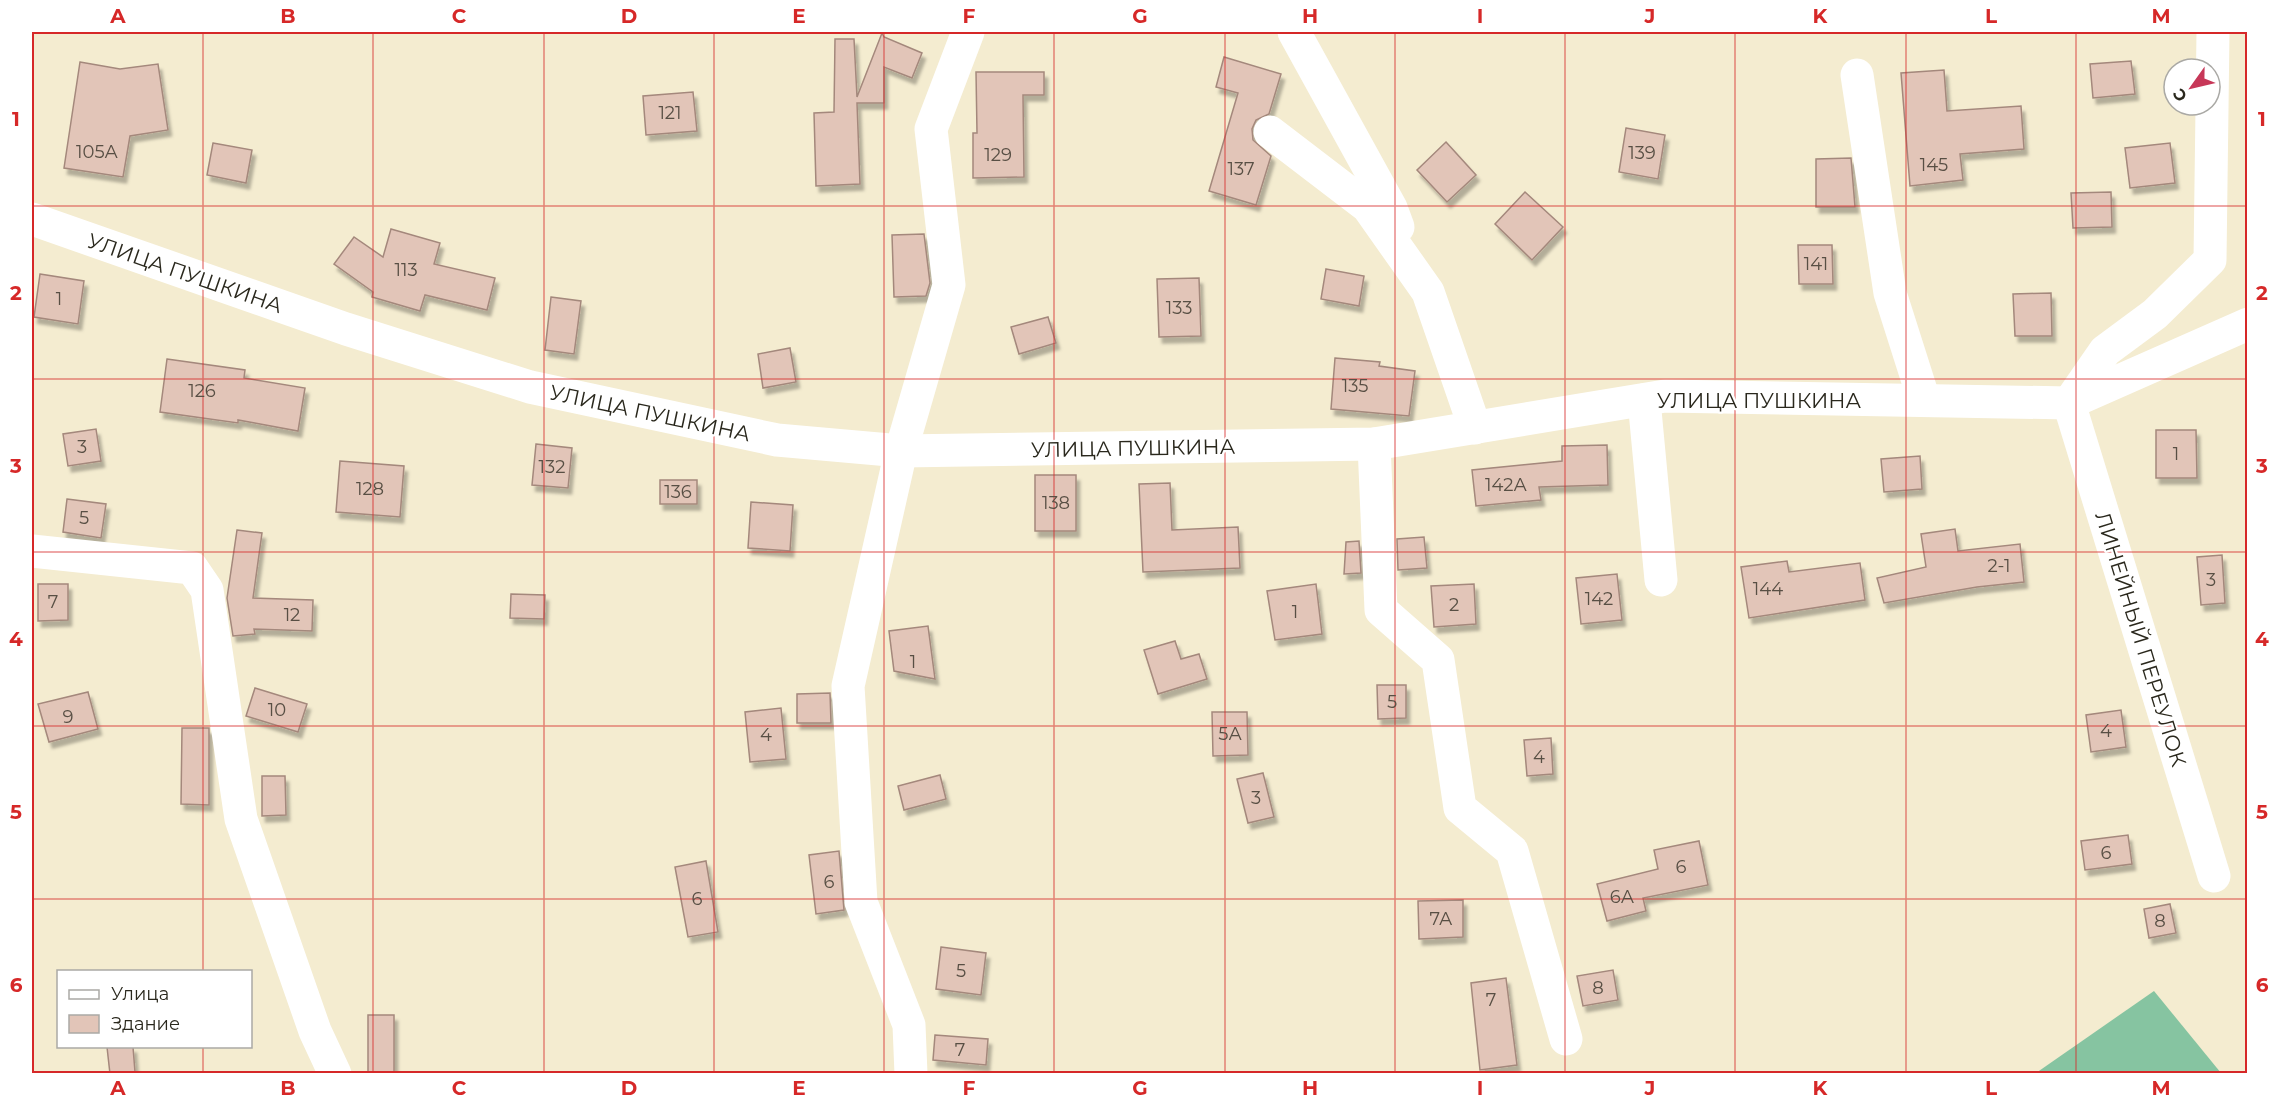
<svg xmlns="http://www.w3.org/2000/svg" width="2279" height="1105" viewBox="0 0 2279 1105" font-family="Montserrat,sans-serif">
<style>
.forest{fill:#86c4a1}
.building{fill:#e2c5b8;stroke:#a4887c;stroke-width:1.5;filter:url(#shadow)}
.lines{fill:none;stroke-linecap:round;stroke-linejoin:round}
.minor{stroke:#fff;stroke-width:33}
.grid{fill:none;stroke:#d62828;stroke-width:1.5;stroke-opacity:0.55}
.labels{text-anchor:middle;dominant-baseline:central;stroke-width:4.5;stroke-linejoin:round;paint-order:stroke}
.number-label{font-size:18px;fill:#584f44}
.street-label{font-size:21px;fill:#2a281d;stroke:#fff}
.neatline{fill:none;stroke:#d62828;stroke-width:2}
.grid-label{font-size:20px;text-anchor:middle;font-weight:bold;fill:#d62828}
</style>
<defs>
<filter id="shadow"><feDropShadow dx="3.5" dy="6" stdDeviation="1.5" flood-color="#0004"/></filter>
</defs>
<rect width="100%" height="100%" fill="#f4ecd0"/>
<!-- forest -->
<path class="forest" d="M 2154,991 L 2221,1073 L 2036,1073 Z"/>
<!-- building -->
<g class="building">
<path d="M 882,33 L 884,37 L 922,53 L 912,78 L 884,67 L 884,103 L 857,103 L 860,184 L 816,186 L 814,113 L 834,112 L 835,39 L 854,39 L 857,97 Z"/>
<path d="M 1224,57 L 1281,74 L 1269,114 L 1256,120 L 1252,129 L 1253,140 L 1271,156 L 1256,205 L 1209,191 L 1238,93 L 1216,87 Z"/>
<path d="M 2131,61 L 2135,94 L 2093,98 L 2090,64 Z"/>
<path d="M 80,62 L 120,69 L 158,64 L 168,130 L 130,136 L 123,177 L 64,168 Z"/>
<path d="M 1944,70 L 1947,111 L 2021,106 L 2024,149 L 1960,154 L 1963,180 L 1910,186 L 1901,73 Z"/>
<path d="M 976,72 L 1044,72 L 1044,95 L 1023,95 L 1024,177 L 973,178 L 973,133 L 977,133 Z"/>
<path d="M 693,92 L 697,131 L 646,135 L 643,96 Z"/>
<path d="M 1626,128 L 1665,135 L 1658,179 L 1619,172 Z"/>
<path d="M 1446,142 L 1476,175 L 1447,202 L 1417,170 Z"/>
<path d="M 213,143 L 252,150 L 246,183 L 207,175 Z"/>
<path d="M 2170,143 L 2175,183 L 2130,188 L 2125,148 Z"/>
<path d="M 1851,158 L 1855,207 L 1816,207 L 1816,159 Z"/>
<path d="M 1525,192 L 1563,227 L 1532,260 L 1495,224 Z"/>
<path d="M 2111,192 L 2112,227 L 2073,228 L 2071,193 Z"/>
<path d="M 391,229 L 440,243 L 434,264 L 495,278 L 487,310 L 425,295 L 420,311 L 372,297 L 373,292 L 334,264 L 354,237 L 383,257 Z"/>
<path d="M 924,234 L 930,283 L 926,296 L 894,297 L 892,235 Z"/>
<path d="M 1798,245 L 1832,245 L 1833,284 L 1799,284 Z"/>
<path d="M 1326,269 L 1364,276 L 1359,306 L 1321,299 Z"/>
<path d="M 40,274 L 84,281 L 78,324 L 34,317 Z"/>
<path d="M 1199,278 L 1201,336 L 1159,337 L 1157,279 Z"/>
<path d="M 2051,293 L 2052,336 L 2015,336 L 2013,294 Z"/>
<path d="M 551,297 L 581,301 L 574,354 L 545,350 Z"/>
<path d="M 1048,317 L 1056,343 L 1019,354 L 1011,327 Z"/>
<path d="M 790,348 L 796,382 L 763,388 L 758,354 Z"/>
<path d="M 1335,358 L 1380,362 L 1379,366 L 1415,371 L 1409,416 L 1331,409 Z"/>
<path d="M 167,359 L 245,370 L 244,378 L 305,388 L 298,431 L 238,420 L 238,423 L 160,412 Z"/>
<path d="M 96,429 L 101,461 L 68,466 L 63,434 Z"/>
<path d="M 2156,430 L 2196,430 L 2197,478 L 2156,478 Z"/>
<path d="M 536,444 L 572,448 L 568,488 L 532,485 Z"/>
<path d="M 1607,445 L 1608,485 L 1539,487 L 1541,500 L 1476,506 L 1472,470 L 1562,461 L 1562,446 Z"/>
<path d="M 1920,456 L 1922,489 L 1884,492 L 1881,459 Z"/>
<path d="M 340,461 L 404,466 L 400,517 L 336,512 Z"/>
<rect x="1035" y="475" width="41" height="56"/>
<rect x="660" y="480" width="37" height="24"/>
<path d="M 1170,483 L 1172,530 L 1238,527 L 1240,568 L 1143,572 L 1139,484 Z"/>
<path d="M 67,499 L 106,504 L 101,538 L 63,532 Z"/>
<path d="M 751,502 L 793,505 L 790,551 L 748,548 Z"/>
<path d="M 1955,529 L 1958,551 L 2020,544 L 2024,582 L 1977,587 L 1884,603 L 1877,578 L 1926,567 L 1921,534 Z"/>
<path d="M 237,530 L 262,533 L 253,598 L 313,600 L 312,631 L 254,629 L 255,634 L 233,636 L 227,598 Z"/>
<path d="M 1424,537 L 1427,568 L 1398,570 L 1397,539 Z"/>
<path d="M 1359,541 L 1361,573 L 1344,574 L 1346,542 Z"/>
<path d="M 2222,555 L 2225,603 L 2201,605 L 2197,557 Z"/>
<path d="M 1787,561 L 1789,572 L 1860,563 L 1865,600 L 1749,618 L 1741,567 Z"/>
<path d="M 1617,574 L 1622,620 L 1581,624 L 1576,578 Z"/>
<path d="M 38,584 L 68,584 L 68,620 L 38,621 Z"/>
<path d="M 1316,584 L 1322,634 L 1275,640 L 1267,591 Z"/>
<path d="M 1474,584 L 1476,624 L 1434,627 L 1431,586 Z"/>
<path d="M 511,594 L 545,595 L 544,619 L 510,618 Z"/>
<path d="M 928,626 L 935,679 L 894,671 L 889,631 Z"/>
<path d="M 1175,641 L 1181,659 L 1199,654 L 1207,679 L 1158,694 L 1144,650 Z"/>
<path d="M 1377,685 L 1406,685 L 1406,718 L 1378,719 Z"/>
<path d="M 255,688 L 307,704 L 298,732 L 246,716 Z"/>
<path d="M 88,692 L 98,729 L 49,742 L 38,704 Z"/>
<path d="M 830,693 L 831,723 L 797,723 L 797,694 Z"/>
<path d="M 781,708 L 786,759 L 750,762 L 745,712 Z"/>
<path d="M 2121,710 L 2126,747 L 2091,752 L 2086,715 Z"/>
<path d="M 1212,712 L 1247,712 L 1248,755 L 1213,756 Z"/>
<path d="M 182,728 L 209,728 L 209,805 L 181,804 Z"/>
<path d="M 1551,738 L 1553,774 L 1527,776 L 1524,740 Z"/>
<path d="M 1263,773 L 1274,817 L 1248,823 L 1237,779 Z"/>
<path d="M 940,775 L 946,799 L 904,810 L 898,786 Z"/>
<path d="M 262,776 L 285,776 L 286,815 L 262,816 Z"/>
<path d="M 2128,835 L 2132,864 L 2085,870 L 2081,841 Z"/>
<path d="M 1699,841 L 1708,885 L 1643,898 L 1646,911 L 1607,921 L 1597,884 L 1658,869 L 1654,850 Z"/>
<path d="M 839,851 L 844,910 L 816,914 L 809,855 Z"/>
<path d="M 706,861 L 718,932 L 688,937 L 675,867 Z"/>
<path d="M 1463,900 L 1463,937 L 1419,939 L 1418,901 Z"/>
<path d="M 2170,904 L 2176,933 L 2149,938 L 2144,909 Z"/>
<path d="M 941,947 L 986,953 L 981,995 L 936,989 Z"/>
<path d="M 1613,970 L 1618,1000 L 1583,1006 L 1577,976 Z"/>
<path d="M 1506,978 L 1517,1065 L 1480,1070 L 1471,983 Z"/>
<rect x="368" y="1015" width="26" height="59"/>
<path d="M 935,1035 L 988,1039 L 986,1065 L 933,1060 Z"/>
<path d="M 107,1047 L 133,1047 L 135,1072 L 110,1074 Z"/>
</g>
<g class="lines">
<!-- minor -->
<g class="minor">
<path d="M 1294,32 L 1391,208 L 1398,227"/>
<path d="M 2213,32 L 2210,260 L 2155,314 L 2105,351 L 2069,403 L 2214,876"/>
<path d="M 1857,75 L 1890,293 L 1924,400"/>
<path d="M 1270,132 L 1368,207 L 1428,292 L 1475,428"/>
<path d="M 32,219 L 346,329 L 530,387 L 777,440 L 901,451 L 1374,444 L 1665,396 L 2069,403 L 2248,324"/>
<path d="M 1644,400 L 1661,580"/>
<path d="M 1374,444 L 1381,610 L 1438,660 L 1460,808 L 1512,851 L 1566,1039"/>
<path d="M 32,551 L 192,568 L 207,590 L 241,819 L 315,1031 L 335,1074"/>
<path d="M 911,1074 L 909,1025 L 861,902 L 848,686 L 901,451 L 949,285 L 931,129 L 968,32"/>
</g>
</g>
<!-- grid -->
<path class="grid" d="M 203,32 L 203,972M 373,32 L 373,1074M 544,32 L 544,1074M 714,32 L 714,1074M 884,32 L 884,1074M 1054,32 L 1054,1074M 1225,32 L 1225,1074M 1395,32 L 1395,1074M 1565,32 L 1565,1074M 1735,32 L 1735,1074M 1906,32 L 1906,1074M 2076,32 L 2076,1074M 32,206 L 2248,206M 32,379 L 2248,379M 32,552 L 2248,552M 32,726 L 2248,726M 32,899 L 2248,899M 203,1046 L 203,1074"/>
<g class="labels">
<!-- number labels -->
<g class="number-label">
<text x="670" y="113">121</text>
<text x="97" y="152">105А</text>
<text x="1642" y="153">139</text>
<text x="998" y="155">129</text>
<text x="1934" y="165">145</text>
<text x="1241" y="169">137</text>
<text x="1816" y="264">141</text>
<text x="406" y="270">113</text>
<text x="59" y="299">1</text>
<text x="1179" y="308">133</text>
<text x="1355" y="386">135</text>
<text x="202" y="391">126</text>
<text x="82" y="447">3</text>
<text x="2176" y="454">1</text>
<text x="552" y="467">132</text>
<text x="1506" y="485">142А</text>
<text x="370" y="489">128</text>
<text x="678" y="492">136</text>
<text x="1056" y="503">138</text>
<text x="84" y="518">5</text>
<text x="1999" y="566">2-1</text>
<text x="2211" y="580">3</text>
<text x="1768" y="589">144</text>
<text x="1599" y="599">142</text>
<text x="53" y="602">7</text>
<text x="1454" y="605">2</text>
<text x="1295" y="612">1</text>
<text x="292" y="615">12</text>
<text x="913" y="662">1</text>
<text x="1392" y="702">5</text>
<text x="277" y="710">10</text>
<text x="68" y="717">9</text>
<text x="2106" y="731">4</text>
<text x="1230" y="734">5А</text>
<text x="766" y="735">4</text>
<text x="1539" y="757">4</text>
<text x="1256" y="798">3</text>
<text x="2106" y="853">6</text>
<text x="1681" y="867">6</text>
<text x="829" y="882">6</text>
<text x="1622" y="897">6А</text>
<text x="697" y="899">6</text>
<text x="1441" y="919">7А</text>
<text x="2160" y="921">8</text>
<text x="961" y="971">5</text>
<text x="1598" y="988">8</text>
<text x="1491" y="1000">7</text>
<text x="960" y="1050">7</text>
</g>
<!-- street labels -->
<g class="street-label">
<text transform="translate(185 273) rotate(19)">УЛИЦА ПУШКИНА</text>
<text x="1759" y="400">УЛИЦА ПУШКИНА</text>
<text transform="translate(650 413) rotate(12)">УЛИЦА ПУШКИНА</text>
<text transform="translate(1133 448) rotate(-1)">УЛИЦА ПУШКИНА</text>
<text transform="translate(2141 639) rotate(73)">ЛИНЕЙНЫЙ ПЕРЕУЛОК</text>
</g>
</g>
<!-- border -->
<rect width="2279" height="1105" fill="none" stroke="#ffffff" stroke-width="66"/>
<!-- legend -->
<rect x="57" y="970" width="195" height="78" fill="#ffffff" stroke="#aaa9a5" stroke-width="1.5"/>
<rect x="69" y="990" width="30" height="9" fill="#ffffff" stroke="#aaa9a5" stroke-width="1.5"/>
<text x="111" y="1000" font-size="18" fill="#2a281d">Улица</text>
<rect x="69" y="1015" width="30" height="18" fill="#e2c5b8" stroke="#aaa9a5" stroke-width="1.5"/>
<text x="111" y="1030" font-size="18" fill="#2a281d">Здание</text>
<!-- north arrow -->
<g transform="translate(2192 87) rotate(236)"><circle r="28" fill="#ffffff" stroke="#aaa9a5" stroke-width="1.5"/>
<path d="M0-4.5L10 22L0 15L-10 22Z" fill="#c73758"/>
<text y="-9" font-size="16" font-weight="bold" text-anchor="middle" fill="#2a281d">С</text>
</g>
<rect x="33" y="33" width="2213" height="1039" class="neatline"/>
<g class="grid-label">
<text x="118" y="23">A</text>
<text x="288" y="23">B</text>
<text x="459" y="23">C</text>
<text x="629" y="23">D</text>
<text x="799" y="23">E</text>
<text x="969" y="23">F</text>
<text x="1140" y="23">G</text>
<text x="1310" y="23">H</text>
<text x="1480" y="23">I</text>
<text x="1650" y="23">J</text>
<text x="1820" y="23">K</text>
<text x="1991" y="23">L</text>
<text x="2161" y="23">M</text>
<text x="16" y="126">1</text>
<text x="2262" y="126">1</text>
<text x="16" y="300">2</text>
<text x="2262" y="300">2</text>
<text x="16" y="473">3</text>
<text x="2262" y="473">3</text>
<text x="16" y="646">4</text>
<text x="2262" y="646">4</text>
<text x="16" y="819">5</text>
<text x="2262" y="819">5</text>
<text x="16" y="992">6</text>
<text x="2262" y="992">6</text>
<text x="118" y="1095">A</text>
<text x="288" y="1095">B</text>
<text x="459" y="1095">C</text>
<text x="629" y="1095">D</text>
<text x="799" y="1095">E</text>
<text x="969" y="1095">F</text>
<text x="1140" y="1095">G</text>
<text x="1310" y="1095">H</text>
<text x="1480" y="1095">I</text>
<text x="1650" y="1095">J</text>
<text x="1820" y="1095">K</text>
<text x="1991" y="1095">L</text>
<text x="2161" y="1095">M</text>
</g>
</svg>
